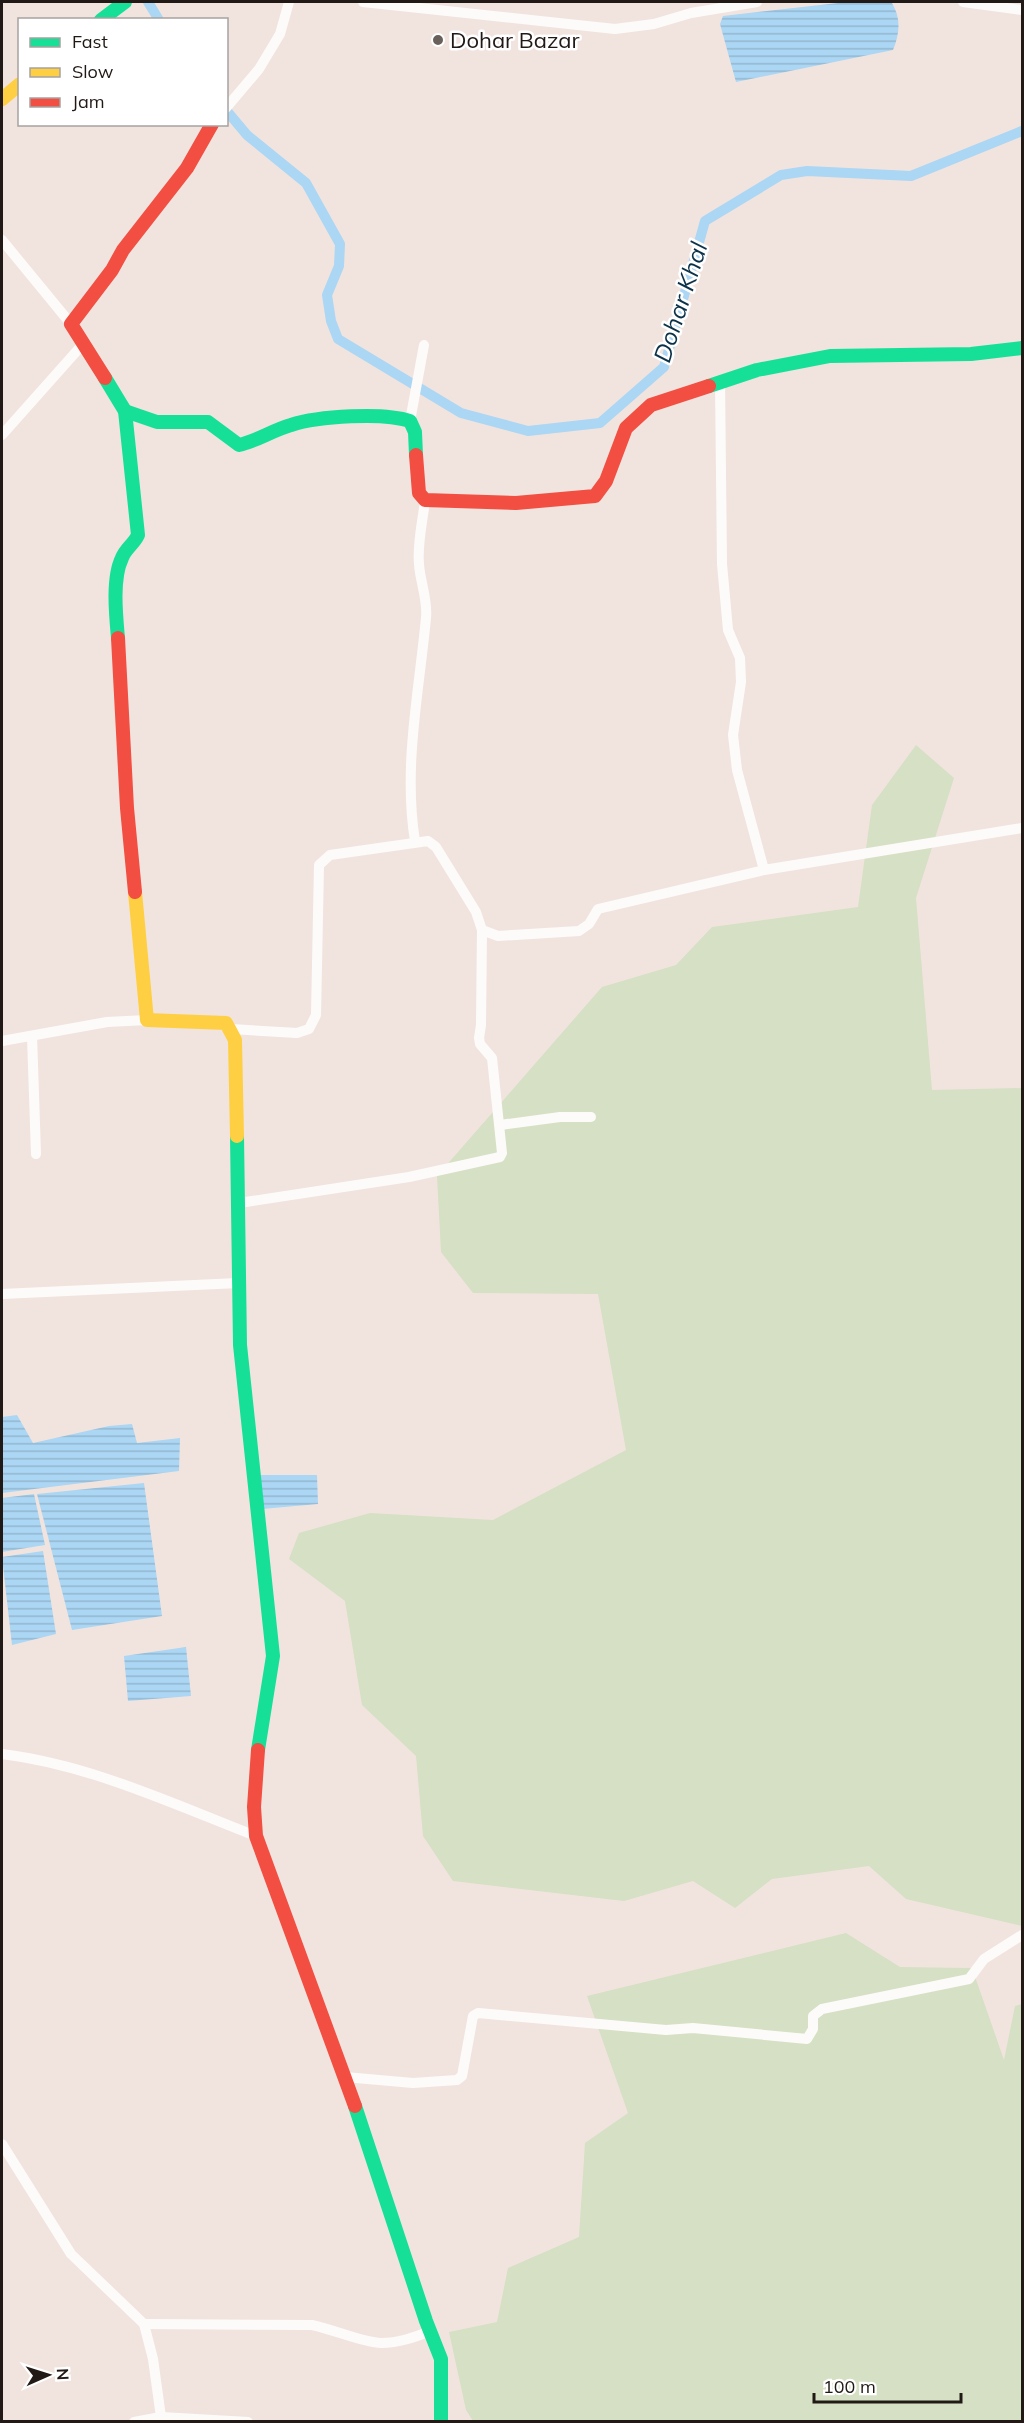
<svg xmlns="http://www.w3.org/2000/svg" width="1024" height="2423" viewBox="0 0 1024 2423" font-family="Mulish,sans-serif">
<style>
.grass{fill:#d5e0c4}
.water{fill:url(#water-rules)}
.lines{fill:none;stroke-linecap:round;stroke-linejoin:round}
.canal{stroke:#abd6f4;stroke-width:10}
.street{stroke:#fdfbfa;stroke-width:10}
.fast{stroke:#16e098;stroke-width:14}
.slow{stroke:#ffcf43;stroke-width:14}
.jam{stroke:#f24e42;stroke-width:14}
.poi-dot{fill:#6a605b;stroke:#fff;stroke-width:2}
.labels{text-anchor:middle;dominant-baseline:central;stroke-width:5;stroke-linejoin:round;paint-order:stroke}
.poi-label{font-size:22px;fill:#211915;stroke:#fff;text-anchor:start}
.water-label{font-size:24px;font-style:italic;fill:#0c3249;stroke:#fff}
</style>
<defs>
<pattern id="water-rules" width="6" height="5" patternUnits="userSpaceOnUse" patternTransform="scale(1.5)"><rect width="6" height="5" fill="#abd6f4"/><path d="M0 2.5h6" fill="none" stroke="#93b7d0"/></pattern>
</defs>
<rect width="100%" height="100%" fill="#f1e4de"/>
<!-- grass -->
<g class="grass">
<path d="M 916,745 L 954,778 L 916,898 L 932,1090 L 1022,1088 L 1022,1926 L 906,1899 L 869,1866 L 772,1879 L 735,1908 L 693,1881 L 624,1901 L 453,1881 L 423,1836 L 416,1756 L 362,1705 L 345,1601 L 289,1559 L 299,1533 L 370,1513 L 493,1520 L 626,1450 L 598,1294 L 473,1293 L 441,1252 L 437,1176 L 602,987 L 676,965 L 712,927 L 858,907 L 872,805 Z"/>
<path d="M 846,1933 L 900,1967 L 972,1968 L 1004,2060 L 1015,2006 L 1022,2004 L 1022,2421 L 473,2421 L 466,2410 L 449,2332 L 497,2322 L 508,2268 L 579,2237 L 585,2143 L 628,2113 L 587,1996 Z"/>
</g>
<!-- water -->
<g class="water">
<path d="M 847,2 L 892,3 C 901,18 900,33 893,50 L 736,82 L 720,24 L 723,16 Z"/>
<path d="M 17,1415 L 33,1443 L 109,1426 L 132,1424 L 137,1443 L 180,1438 L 179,1471 L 2,1493 L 2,1417 Z"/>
<path d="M 256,1475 L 317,1475 L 318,1504 L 262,1509 Z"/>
<path d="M 144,1483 L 162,1616 L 72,1630 L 37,1494 Z"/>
<path d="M 34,1494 L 45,1545 L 2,1552 L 2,1498 Z"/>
<path d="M 43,1551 L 56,1634 L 12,1645 L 2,1557 Z"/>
<path d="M 186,1647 L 191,1696 L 128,1701 L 124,1656 Z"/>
</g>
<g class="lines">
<!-- canal -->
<g class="canal">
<path d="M 148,2 L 159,20"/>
<path d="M 226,110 L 247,135 L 306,183 L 340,244 L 339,266 L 327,295 L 331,321 L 338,339 L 461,413 L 528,431 L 600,423 L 664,367 L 705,221 L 781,175 L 807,171 L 911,176 L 1022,131"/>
</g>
<!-- street -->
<g class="street">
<path d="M 363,2 L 615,29 L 654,24 L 691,13 L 757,2"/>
<path d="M 963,2 L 1022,10"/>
<path d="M 226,108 L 259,69 L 280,34 L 289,2"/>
<path d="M 2,240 L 71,324"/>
<path d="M 720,382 L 722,564 L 728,630 L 740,658 L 741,682 L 733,735 L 737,770 L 764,870"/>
<path d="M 410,421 L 424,345"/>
<path d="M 2,435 L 83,344"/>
<path d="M 415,841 C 403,767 419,692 426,618 C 428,599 420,582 419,564 C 417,543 423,520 425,500"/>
<path d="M 231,1029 L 297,1033 L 309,1029 L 316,1015 L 319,865 L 330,855 L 428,841 L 436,847 L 476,912 L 482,930 L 498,936 L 579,931 L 589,924 L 598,909 L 764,870 L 1022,828"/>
<path d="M 32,1036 L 36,1154"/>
<path d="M 2,1041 L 107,1022 L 147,1020"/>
<path d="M 500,1125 L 560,1117 L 591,1117"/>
<path d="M 239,1203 L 409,1177 L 500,1157 L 502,1153 L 492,1058 L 480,1044 L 479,1038 L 481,1025 L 482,930"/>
<path d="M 2,1294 L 238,1283"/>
<path d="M 2,1754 C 91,1765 173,1804 256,1836"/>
<path d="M 345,2077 L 413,2083 L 457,2080 L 462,2076 L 473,2016 L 478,2013 L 666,2030 L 693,2028 L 807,2039 L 813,2029 L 813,2016 L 822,2009 L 969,1979 L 984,1959 L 1022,1935"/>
<path d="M 2,2144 L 71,2254 L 144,2324 L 153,2359 L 161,2417"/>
<path d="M 144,2324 L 312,2325 C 332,2329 364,2343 381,2343 C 399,2343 415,2337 431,2331"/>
<path d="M 134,2422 L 161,2417 L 248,2422"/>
</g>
<!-- fast -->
<g class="fast">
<path d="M 101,20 L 125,2"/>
<path d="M 105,378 L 125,411 L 138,535 C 134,544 125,549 122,558 C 112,578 116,616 118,638"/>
<path d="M 709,386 L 757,370 L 830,356 L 971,354 L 1022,348"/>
<path d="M 125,411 L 157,422 L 208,422 L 239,445 C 257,441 273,430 291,425 C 318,416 384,412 410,421 L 415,432 L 416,455"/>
<path d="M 237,1136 L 240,1345 L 273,1656 L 258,1750"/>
<path d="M 355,2106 L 426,2321 L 441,2359 L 441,2422"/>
</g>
<!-- slow -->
<g class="slow">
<path d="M 2,99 L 20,84"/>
<path d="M 135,892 L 147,1020 L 226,1023 L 235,1040 L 237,1136"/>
</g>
<!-- jam -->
<g class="jam">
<path d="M 105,378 L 71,324 L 112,270 L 123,250 L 187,168 L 212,124"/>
<path d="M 416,455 L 419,493 L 425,500 L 516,503 L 595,496 L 606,481 L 626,428 L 651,405 L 709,386"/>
<path d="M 118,638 L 127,808 L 135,892"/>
<path d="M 258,1750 L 254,1807 L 256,1836 L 355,2106"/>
</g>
</g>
<!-- markers -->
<circle class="poi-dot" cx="438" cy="40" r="6"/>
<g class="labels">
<!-- poi labels -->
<g class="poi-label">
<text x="450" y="40">Dohar Bazar</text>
</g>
<!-- water labels -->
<g class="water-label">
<text transform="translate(680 302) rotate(-72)">Dohar Khal</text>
</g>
</g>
<!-- border -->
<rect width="1024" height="2423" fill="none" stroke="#211915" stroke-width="6"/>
<!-- legend -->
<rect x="18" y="18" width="210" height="108" fill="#ffffff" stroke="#a6a3a1" stroke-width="1.5"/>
<rect x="30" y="38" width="30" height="9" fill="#16e098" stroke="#a6a3a1" stroke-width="1.5"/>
<text x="72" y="48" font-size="18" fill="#211915">Fast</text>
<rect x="30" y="68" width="30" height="9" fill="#ffcf43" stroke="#a6a3a1" stroke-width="1.5"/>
<text x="72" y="78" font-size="18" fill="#211915">Slow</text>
<rect x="30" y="98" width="30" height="9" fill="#f24e42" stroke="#a6a3a1" stroke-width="1.5"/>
<text x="72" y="108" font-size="18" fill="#211915">Jam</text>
<!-- north arrow -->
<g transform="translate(48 2375) rotate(87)" stroke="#ffffff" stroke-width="4.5" paint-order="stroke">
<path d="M0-4.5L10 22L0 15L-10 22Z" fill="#211915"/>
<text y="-9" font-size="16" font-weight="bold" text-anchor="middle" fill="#211915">N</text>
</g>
<!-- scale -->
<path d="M814 2393v9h147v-9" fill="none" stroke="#211915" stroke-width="3"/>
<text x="823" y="2393" font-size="18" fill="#211915" stroke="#ffffff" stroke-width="4.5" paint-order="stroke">100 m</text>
</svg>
